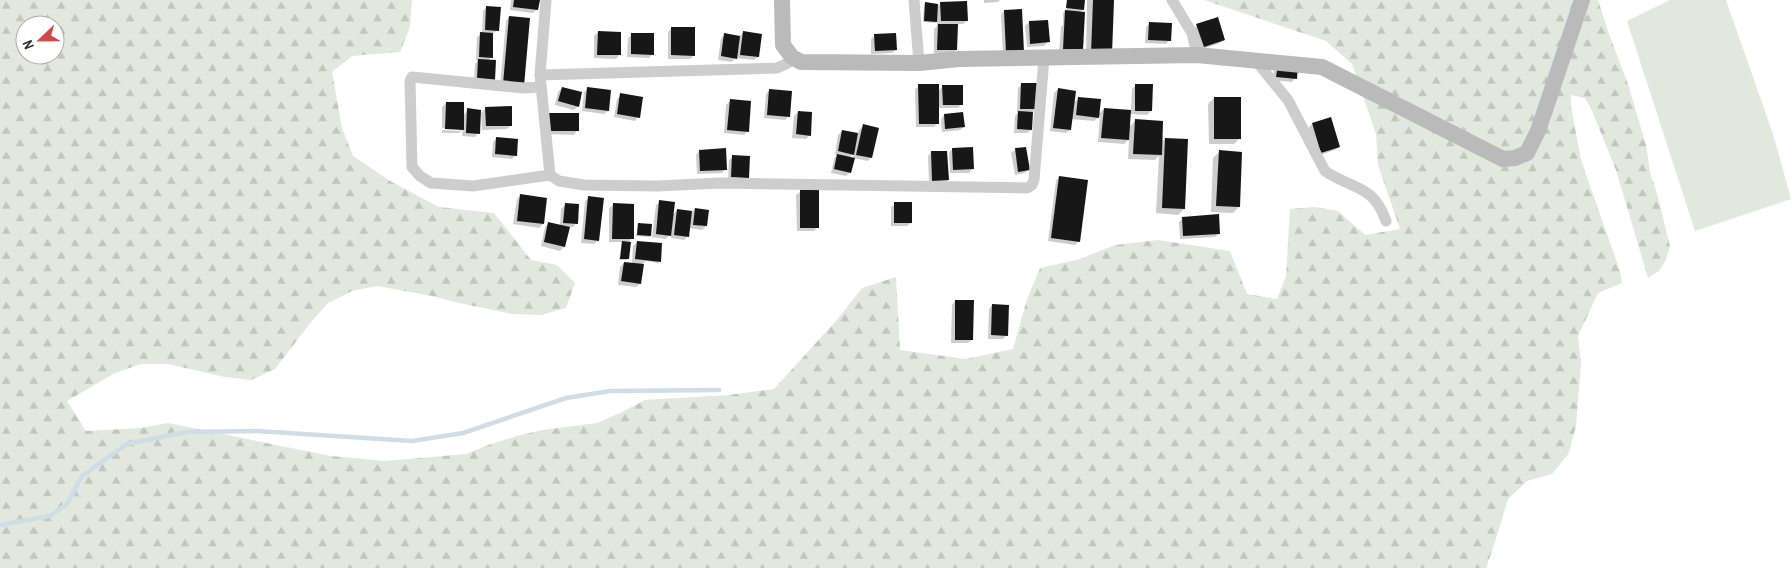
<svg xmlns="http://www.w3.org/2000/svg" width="1792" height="568" viewBox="0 0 1792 568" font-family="'Archivo Narrow',sans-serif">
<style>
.forest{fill:url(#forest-firs);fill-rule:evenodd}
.pitch{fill:#e2e8dd}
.shadow{fill:#0003}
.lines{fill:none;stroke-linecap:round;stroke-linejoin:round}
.stream{stroke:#cedde8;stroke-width:4.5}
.building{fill:#171717}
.minor{stroke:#cdcdcd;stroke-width:11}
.secondary{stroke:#bababa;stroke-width:16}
</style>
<defs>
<pattern id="forest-firs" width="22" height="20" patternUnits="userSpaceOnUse" patternTransform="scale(1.25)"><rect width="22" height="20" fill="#e2e8dd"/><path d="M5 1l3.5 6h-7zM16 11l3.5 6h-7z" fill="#c2c7be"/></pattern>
</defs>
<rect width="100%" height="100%" fill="#fff"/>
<!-- forest -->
<path class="forest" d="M 0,0 L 412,0 L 410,27 L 400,52 L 352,56 L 332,72 L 342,128 L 353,156 L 390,181 L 439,207 L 494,213 L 531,260 L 557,265 L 575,283 L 566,308 L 541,315 L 512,314 L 459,303 L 432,296 L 377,286 L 352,291 L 328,303 L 311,322 L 275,369 L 251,380 L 225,377 L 168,364 L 141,364 L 115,373 L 67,401 L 86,431 L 140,428 L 168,423 L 331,456 L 385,461 L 466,454 L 491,444 L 517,436 L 542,430 L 597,423 L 622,412 L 645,400 L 729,395 L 774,389 L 836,321 L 862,288 L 896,277 L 900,350 L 966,359 L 1013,349 L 1027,299 L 1040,268 L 1080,259 L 1115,245 L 1158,240 L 1230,251 L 1247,294 L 1277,299 L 1286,276 L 1290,209 L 1315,207 L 1338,211 L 1365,235 L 1400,229 L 1378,165 L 1376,134 L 1352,64 L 1326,41 L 1204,0 L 1598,0 L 1609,34 L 1628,84 L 1646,145 L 1650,172 L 1658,197 L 1670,246 L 1666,260 L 1659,271 L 1648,278 L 1616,170 L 1592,111 L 1585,98 L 1571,95 L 1571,107 L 1581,160 L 1620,271 L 1622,283 L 1598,293 L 1578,336 L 1581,363 L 1576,426 L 1569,453 L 1552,474 L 1527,481 L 1508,499 L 1494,545 L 1486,568 L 0,568 ZM 25,25 L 55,25 L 55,55 L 25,55 Z"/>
<!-- pitch -->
<path class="pitch" d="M 1670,0 L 1726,0 L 1773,134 L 1791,199 L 1695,231 L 1627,21 Z"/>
<!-- shadow -->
<g class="shadow">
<path d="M 511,0 L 538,0 L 537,9 L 533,13 L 510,10 Z"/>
<path d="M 984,0 L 1000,0 L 998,2 L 984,3 Z"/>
<path d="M 1067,0 L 1084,0 L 1083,10 L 1080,12 L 1082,50 L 1059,52 L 1061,27 L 1063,25 L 1063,13 L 1067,9 L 1066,9 Z"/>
<path d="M 1087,0 L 1113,0 L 1111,54 L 1086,59 Z"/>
<path d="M 941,3 L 967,21 L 963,24 L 956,24 L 956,50 L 952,54 L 934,53 L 934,29 L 937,26 L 937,20 L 935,23 L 923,22 L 924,5 L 926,4 L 937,7 Z"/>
<path d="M 487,7 L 498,30 L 492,34 L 491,57 L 488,61 L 495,61 L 474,82 L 475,64 L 478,60 L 476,60 L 477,37 L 482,34 L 483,11 Z"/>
<path d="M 1004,11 L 1023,52 L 1003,56 L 1001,15 Z"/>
<path d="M 509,17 L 523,85 L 500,87 L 506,21 Z"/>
<path d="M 1029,22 L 1048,42 L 1044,46 L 1027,47 L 1025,26 Z"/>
<path d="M 1150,23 L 1170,40 L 1166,44 L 1145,43 L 1146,27 Z"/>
<path d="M 1197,26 L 1224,39 L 1220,43 L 1200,50 L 1193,29 Z"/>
<path d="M 672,28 L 694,55 L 690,59 L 668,59 L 668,32 Z"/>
<path d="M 598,32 L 619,55 L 616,59 L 594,58 L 594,36 Z"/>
<path d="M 744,32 L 758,57 L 754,60 L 735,58 L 732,62 L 718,60 L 721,38 L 725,35 L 739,37 Z"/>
<path d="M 632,34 L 653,54 L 649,58 L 627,57 L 628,38 Z"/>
<path d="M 875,35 L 896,50 L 892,53 L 871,54 L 871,39 Z"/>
<path d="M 1274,69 L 1295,78 L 1292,82 L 1273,80 Z"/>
<path d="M 1022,84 L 1036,109 L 1032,113 L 1031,130 L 1027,133 L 1014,133 L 1015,116 L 1019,112 L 1017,112 L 1018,88 Z"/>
<path d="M 1136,85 L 1151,111 L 1147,115 L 1130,114 L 1129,127 L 1135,121 L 1161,143 L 1165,139 L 1184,209 L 1178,215 L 1156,213 L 1159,156 L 1155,160 L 1128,159 L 1129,139 L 1124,144 L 1098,142 L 1100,116 L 1094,121 L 1071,119 L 1070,130 L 1066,133 L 1050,131 L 1054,93 L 1058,89 L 1073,103 L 1079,98 L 1098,114 L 1104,109 L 1131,111 L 1132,89 Z"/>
<path d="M 919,86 L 937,92 L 943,86 L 962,104 L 958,108 L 938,108 L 938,123 L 934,127 L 916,127 L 915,89 Z"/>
<path d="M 562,88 L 578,106 L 574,110 L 555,105 L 558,92 Z"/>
<path d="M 588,89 L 608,111 L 604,114 L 582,111 L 584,92 Z"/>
<path d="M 770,90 L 789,116 L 785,120 L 764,118 L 766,94 Z"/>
<path d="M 621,95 L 638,117 L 635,121 L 614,117 L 617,99 Z"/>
<path d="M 1214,98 L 1240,138 L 1234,144 L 1209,144 L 1208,104 Z"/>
<path d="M 730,101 L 748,131 L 744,135 L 724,133 L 726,105 Z"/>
<path d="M 446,103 L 463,115 L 468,110 L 478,133 L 475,137 L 462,136 L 463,129 L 459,133 L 442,133 L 442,130 L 460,131 L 460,129 L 442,128 L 442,107 Z"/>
<path d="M 486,108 L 511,125 L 507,129 L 482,130 L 481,113 Z"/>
<path d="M 798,112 L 810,135 L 806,139 L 792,138 L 794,116 Z"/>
<path d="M 944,115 L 964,127 L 960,130 L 942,132 L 941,119 Z"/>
<path d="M 546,118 L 577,131 L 574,135 L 546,134 Z"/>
<path d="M 1312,124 L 1339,147 L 1335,150 L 1317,156 L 1309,127 Z"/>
<path d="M 863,126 L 871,157 L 868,161 L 853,158 L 854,153 L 849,158 L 850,172 L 846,176 L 831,173 L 834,159 L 837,155 L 835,155 L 838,135 L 842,131 L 858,134 L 859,130 Z"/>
<path d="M 497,138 L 516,155 L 512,159 L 492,157 L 493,142 Z"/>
<path d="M 1025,148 L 1029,169 L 1025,173 L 1015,175 L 1011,153 L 1015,150 Z"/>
<path d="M 953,149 L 972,169 L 969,173 L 950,173 L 949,153 Z"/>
<path d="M 699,151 L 725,169 L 722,173 L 697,174 L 696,155 Z"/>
<path d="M 931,152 L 948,180 L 944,184 L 929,184 L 928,156 Z"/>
<path d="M 1219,152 L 1239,207 L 1233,213 L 1211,212 L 1213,158 Z"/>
<path d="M 733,157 L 748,177 L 744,181 L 728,180 L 729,160 Z"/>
<path d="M 1059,177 L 1079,241 L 1075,245 L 1048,241 L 1056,181 Z"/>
<path d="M 800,192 L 818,227 L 814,231 L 797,231 L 796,195 Z"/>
<path d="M 520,196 L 543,224 L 539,228 L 513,224 L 517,199 Z"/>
<path d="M 589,198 L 598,240 L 594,244 L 581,243 L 585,201 Z"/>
<path d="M 660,202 L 672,216 L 677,210 L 690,214 L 695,209 L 706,226 L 702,230 L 689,228 L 688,236 L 684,240 L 671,238 L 671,233 L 666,239 L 652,237 L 656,205 Z"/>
<path d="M 895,204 L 911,223 L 907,226 L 891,226 L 891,207 Z"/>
<path d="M 565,205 L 576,223 L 573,227 L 568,227 L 564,247 L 560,251 L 541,246 L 545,227 L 549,223 L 560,226 L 561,209 Z"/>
<path d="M 613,205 L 632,238 L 628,243 L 627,259 L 626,260 L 619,260 L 622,242 L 609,242 L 609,208 Z"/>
<path d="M 1183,218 L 1219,233 L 1215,237 L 1180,239 L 1179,222 Z"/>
<path d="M 638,225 L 650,236 L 649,237 L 636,236 Z"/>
<path d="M 637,242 L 659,261 L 658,263 L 646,261 L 642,264 L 640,284 L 636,287 L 618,285 L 620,267 L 624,263 L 632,264 L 633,246 Z"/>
<path d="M 955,301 L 972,340 L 968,343 L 951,343 L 952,305 Z"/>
<path d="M 992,305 L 1007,335 L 1003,339 L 988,339 L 989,309 Z"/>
</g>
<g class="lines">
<!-- stream -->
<path class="stream" d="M 0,525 L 50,516 L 67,504 L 82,476 L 127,444 L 186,432 L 257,431 L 412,441 L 463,433 L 566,398 L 610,391 L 719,390"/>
</g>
<!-- building -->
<g class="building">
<path d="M 514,0 L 540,0 L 538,10 L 513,7 Z"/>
<path d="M 1067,0 L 1085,0 L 1084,10 L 1066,8 Z"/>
<path d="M 1093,0 L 1114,0 L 1112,54 L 1091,54 Z"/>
<path d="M 967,1 L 968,21 L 941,21 L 940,2 Z"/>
<path d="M 925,2 L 938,4 L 937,22 L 924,21 Z"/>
<path d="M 486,6 L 501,7 L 499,31 L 485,30 Z"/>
<path d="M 1022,9 L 1024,52 L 1006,53 L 1004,10 Z"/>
<path d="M 1065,10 L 1085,12 L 1083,50 L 1063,49 Z"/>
<path d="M 509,16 L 530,18 L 524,86 L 503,84 Z"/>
<path d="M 1218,17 L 1225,40 L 1204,47 L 1196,24 Z"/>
<path d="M 1048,20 L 1050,42 L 1030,44 L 1029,21 Z"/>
<path d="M 1149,22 L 1172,23 L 1171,41 L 1148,40 Z"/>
<path d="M 938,24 L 958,24 L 957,50 L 937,50 Z"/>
<path d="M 671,27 L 695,27 L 695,56 L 671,55 Z"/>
<path d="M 598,31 L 621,32 L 621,55 L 597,55 Z"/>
<path d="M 743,31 L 762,34 L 759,57 L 740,55 Z"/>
<path d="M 480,32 L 493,33 L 493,58 L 479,57 Z"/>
<path d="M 631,33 L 654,33 L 654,55 L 631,54 Z"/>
<path d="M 724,33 L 740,36 L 737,59 L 721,56 Z"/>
<path d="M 896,33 L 897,50 L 875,51 L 874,34 Z"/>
<path d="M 478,59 L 496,60 L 495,80 L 477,79 Z"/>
<path d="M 1278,64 L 1298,66 L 1297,79 L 1276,77 Z"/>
<path d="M 1021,83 L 1038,83 L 1037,109 L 1020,109 Z"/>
<path d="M 918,84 L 939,84 L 939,124 L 919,124 Z"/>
<path d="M 1135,84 L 1153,84 L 1152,111 L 1135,111 Z"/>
<path d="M 942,85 L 963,85 L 963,105 L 943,105 Z"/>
<path d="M 562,87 L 582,92 L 579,107 L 558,101 Z"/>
<path d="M 587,87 L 611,90 L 609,111 L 585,108 Z"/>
<path d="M 1058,88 L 1076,91 L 1071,130 L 1053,128 Z"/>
<path d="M 769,89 L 792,91 L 790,117 L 767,115 Z"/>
<path d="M 620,93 L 643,97 L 640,118 L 617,114 Z"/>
<path d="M 1078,97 L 1101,99 L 1099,118 L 1076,115 Z"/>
<rect x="1214" y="97" width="27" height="42"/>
<path d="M 730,99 L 751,101 L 749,132 L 727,130 Z"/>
<path d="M 446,102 L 464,102 L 464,130 L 445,129 Z"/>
<path d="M 512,106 L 512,126 L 486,126 L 485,107 Z"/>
<path d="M 467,108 L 481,110 L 480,134 L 466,133 Z"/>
<path d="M 1104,108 L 1131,110 L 1129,140 L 1101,138 Z"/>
<path d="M 798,111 L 812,112 L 811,136 L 796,134 Z"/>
<path d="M 1018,111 L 1033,112 L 1032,130 L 1017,129 Z"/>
<path d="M 963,112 L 965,127 L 945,129 L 944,114 Z"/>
<rect x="549" y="113" width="30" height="18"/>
<path d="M 1331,117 L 1340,147 L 1321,153 L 1312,123 Z"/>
<path d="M 1135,119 L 1163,121 L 1162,155 L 1133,154 Z"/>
<path d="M 863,124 L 879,128 L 872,158 L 856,155 Z"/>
<path d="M 842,130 L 858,133 L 854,155 L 838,151 Z"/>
<path d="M 496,137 L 518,139 L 517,156 L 495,154 Z"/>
<path d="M 1165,138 L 1188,139 L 1185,209 L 1162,208 Z"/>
<path d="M 973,147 L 974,169 L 953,170 L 952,148 Z"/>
<path d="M 1026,147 L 1030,170 L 1018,172 L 1015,148 Z"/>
<path d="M 726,148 L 727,170 L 700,171 L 699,150 Z"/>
<path d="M 1219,150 L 1242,152 L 1240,207 L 1216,206 Z"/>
<path d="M 931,151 L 947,151 L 949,180 L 932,181 Z"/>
<path d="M 837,154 L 855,158 L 851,173 L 834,169 Z"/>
<path d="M 732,155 L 750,156 L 749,178 L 731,177 Z"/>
<path d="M 1059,176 L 1088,180 L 1080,242 L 1051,238 Z"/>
<rect x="800" y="190" width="19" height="38"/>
<path d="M 520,194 L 547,198 L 544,224 L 517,221 Z"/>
<path d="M 588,196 L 604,198 L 599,241 L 584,239 Z"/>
<path d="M 659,200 L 675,202 L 671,236 L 656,234 Z"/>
<rect x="894" y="202" width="18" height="21"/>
<path d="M 565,203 L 579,204 L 578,224 L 563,223 Z"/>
<path d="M 613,203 L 634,204 L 634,239 L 612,239 Z"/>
<path d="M 695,208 L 709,210 L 707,226 L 693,225 Z"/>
<path d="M 677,209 L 692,211 L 689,237 L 674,235 Z"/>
<path d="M 1219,214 L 1220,234 L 1183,236 L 1182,217 Z"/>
<path d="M 548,222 L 570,227 L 565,247 L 544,242 Z"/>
<path d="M 638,223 L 652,224 L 651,236 L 637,235 Z"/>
<path d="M 622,241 L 631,242 L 629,259 L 620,259 Z"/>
<path d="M 637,241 L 662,243 L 661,262 L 635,259 Z"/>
<path d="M 624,262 L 644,264 L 641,284 L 621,281 Z"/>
<path d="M 955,300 L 974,300 L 973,340 L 955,340 Z"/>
<path d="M 992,304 L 1009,305 L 1008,336 L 991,335 Z"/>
</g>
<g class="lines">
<!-- minor -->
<g class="minor">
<path d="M 546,0 L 540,75 L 550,175 L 559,181 L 584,185 L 657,186 L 720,183 L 1027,188 L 1032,185 L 1034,180 L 1044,58"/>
<path d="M 914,0 L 919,63"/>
<path d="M 1172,0 L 1192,33 L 1197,55"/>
<path d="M 1256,61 L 1288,100 L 1325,171 C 1353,190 1373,184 1386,221"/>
<path d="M 540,75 L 777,68 L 788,63 L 792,57"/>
<path d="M 541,87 L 524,88 L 412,77 L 410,81 L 412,167 L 420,176 L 431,183 L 473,186 L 550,175"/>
</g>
<!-- secondary -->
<path class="secondary" d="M 782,0 L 783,45 L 792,57 L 801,62 L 919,63 L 959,59 L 1197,55 L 1322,67 L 1503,159 L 1515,158 L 1527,153 L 1538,131 L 1582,0"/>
</g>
<!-- north arrow -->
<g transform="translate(40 40) rotate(248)"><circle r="24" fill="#ffffff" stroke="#acacac"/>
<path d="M0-4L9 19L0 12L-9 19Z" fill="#d0494b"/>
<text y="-8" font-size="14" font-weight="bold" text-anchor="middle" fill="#303030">N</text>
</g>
</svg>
